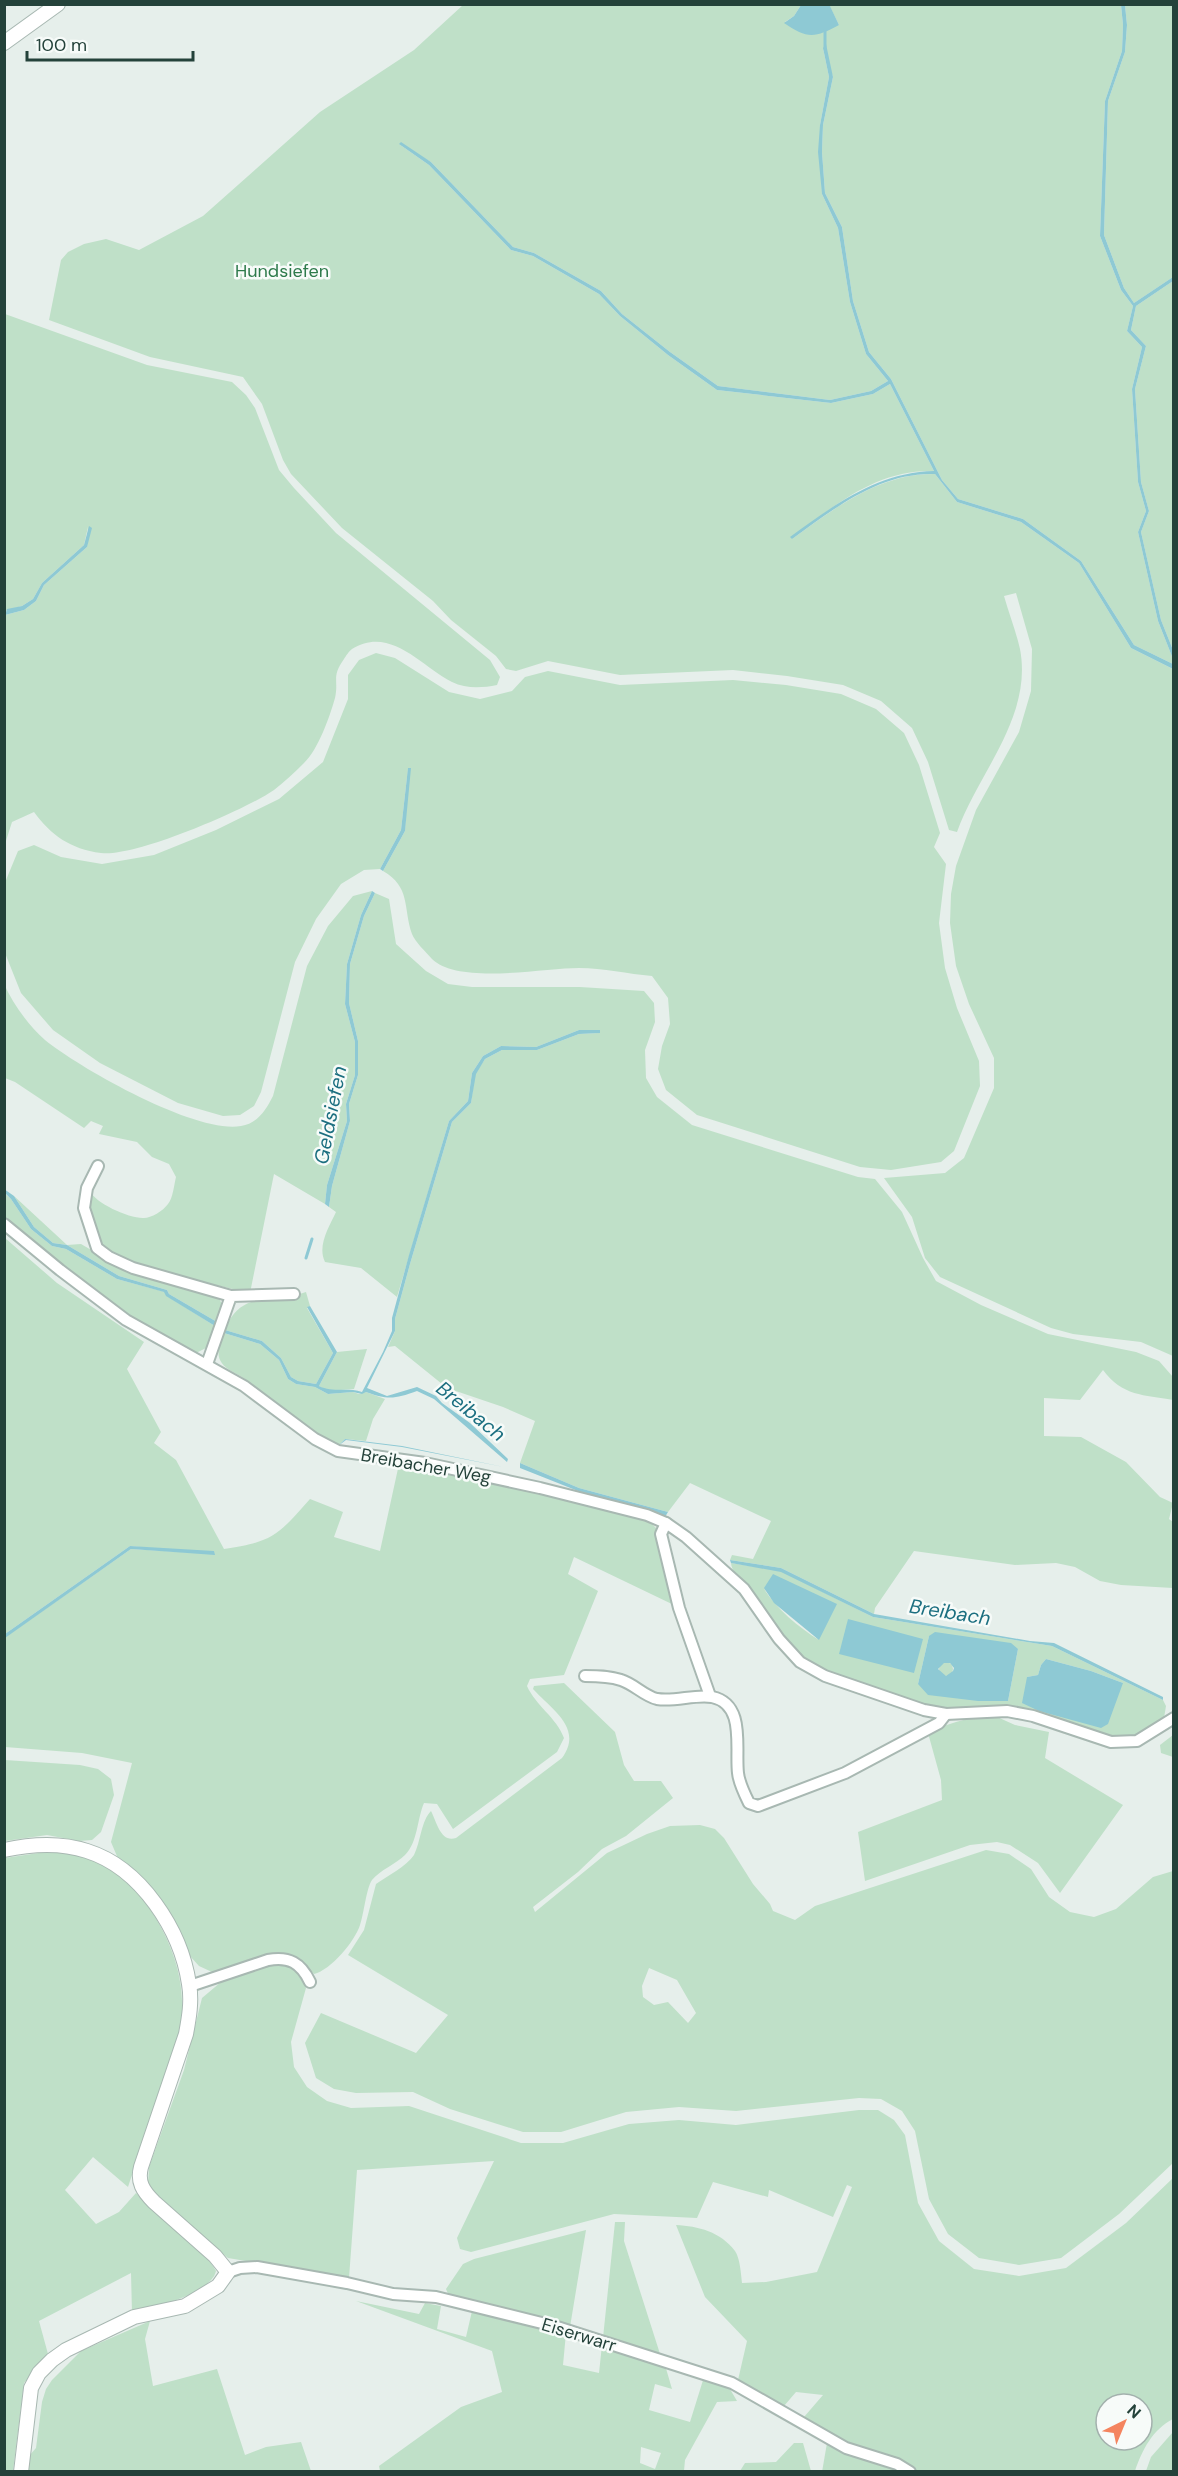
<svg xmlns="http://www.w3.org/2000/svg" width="1178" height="2476" viewBox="0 0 1178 2476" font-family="'DM Sans',sans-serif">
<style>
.green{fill:#bfe0c8;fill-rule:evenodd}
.water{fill:#8ec9d4;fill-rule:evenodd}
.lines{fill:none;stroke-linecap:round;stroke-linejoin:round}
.stream{stroke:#8ec9d4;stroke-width:3}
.minor-casing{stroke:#a8b8b2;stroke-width:14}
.tertiary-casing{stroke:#a8b8b2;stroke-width:16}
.minor{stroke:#fff;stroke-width:10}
.tertiary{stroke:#fff;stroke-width:14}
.labels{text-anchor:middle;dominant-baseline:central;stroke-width:5;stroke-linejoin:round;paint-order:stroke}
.park-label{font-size:18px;fill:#2d7a4b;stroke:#f7fbf9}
.street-label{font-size:18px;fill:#24423a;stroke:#f7fbf9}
.water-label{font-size:20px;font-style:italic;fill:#1c6f80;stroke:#f7fbf9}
</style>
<rect width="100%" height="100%" fill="#e6efeb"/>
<!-- green -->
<g class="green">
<path d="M 463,5 L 801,5 L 794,16 L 785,22 L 839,25 L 829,5 L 1121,5 L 1123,25 L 1122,51 L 1105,101 L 1100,236 L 1121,290 L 1133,306 L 1127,331 L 1142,347 L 1132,389 L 1138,482 L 1146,511 L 1138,532 L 1158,621 L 1173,659 L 1173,664 L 1134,645 L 1081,561 L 1023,519 L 958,499 L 942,480 L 891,379 L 869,352 L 853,301 L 842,227 L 825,193 L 822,152 L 823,125 L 833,77 L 823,48 L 829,77 L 820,125 L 822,194 L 838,228 L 850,302 L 866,354 L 888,381 L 871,391 L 830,400 L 718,386 L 670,352 L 622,314 L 601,291 L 534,253 L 513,247 L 431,162 L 399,144 L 429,165 L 511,250 L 533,256 L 599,294 L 620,316 L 668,355 L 717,390 L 831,403 L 873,394 L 890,384 L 934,471 C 878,469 833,505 792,539 C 835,508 880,473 935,474 L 957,502 L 1021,522 L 1079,563 L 1131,648 L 1173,669 L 1173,1356 L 1141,1342 L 1073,1334 L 1051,1328 L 940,1277 L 925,1258 L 912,1217 L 884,1178 L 945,1173 L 964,1158 L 994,1088 L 994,1058 L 969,1004 L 956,966 L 950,923 L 951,894 L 956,866 L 976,810 L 1019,732 L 1031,691 L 1032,649 L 1016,593 L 1004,596 C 1009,614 1016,631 1020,649 C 1033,717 978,773 957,832 L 949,830 L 928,762 L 912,728 L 881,701 L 843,685 L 787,676 L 733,670 L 620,675 L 548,661 L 516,671 L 506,669 L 496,656 L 451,620 L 433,601 L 342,528 L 291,474 L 283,460 L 262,404 L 243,377 L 150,357 L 49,320 L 61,260 L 68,252 L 84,244 L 106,239 L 139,250 L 203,216 L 320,112 L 414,50 Z"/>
<path d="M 1125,5 L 1173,5 L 1173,277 L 1134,303 L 1124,288 L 1104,235 L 1108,101 L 1125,52 L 1127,25 Z"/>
<path d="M 1173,281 L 1173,650 L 1161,620 L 1141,532 L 1149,511 L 1141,482 L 1135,389 L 1146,346 L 1131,330 L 1136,306 Z"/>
<path d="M 5,314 L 147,365 L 232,382 L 246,395 L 255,408 L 279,470 L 294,488 L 336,533 L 490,660 L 500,677 L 497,685 C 482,688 466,689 452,682 C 421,666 390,625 352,649 C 349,651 346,656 344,659 C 331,677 339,680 335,698 C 330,716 318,750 304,763 C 295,772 284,782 274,790 C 245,810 134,858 101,853 C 70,849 51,835 34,812 L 12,822 L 5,844 L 5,615 L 24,610 L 36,601 L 44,585 L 87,547 L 88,527 L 84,545 L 42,583 L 33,599 L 22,606 L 5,611 Z"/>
<path d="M 376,653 L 395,658 L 449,692 L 480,699 L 512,691 L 525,677 L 548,671 L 620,685 L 733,680 L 786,685 L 841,694 L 876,709 L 904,733 L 919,765 L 940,833 L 934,847 L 946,864 L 939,923 L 945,968 L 957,1008 L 979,1061 L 980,1086 L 954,1151 L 941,1162 L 891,1170 L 860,1167 L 697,1115 L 666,1090 L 658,1069 L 662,1046 L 670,1024 L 668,998 L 652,976 C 628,974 603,968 579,968 C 543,968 458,985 432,959 C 426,952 415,942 412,934 C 403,908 411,887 383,871 L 405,831 L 408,768 L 401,830 L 380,869 L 364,870 L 341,884 L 316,919 L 295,962 L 261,1092 L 254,1106 L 240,1115 L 223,1116 L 178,1103 L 100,1063 L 53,1030 L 21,993 L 5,953 L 4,885 L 18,851 L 34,845 L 61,857 L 102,864 L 154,855 L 216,830 L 279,799 L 323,762 L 348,699 L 348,675 L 359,660 Z"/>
<path d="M 372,891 L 361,915 L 347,964 L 345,1004 L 355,1042 L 355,1075 L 346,1104 L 347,1121 L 327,1185 L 325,1204 L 274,1174 L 250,1293 L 134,1266 L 102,1247 L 87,1206 L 90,1191 C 95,1203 130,1219 144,1218 C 151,1218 163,1211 168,1204 C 173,1198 174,1185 176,1177 L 169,1164 L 152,1157 L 137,1142 L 99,1134 L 103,1126 L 91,1121 L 84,1128 L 15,1082 L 5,1078 L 4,984 C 13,1004 29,1026 45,1040 C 81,1069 196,1134 241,1126 C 257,1124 266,1110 273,1096 L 307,966 L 328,926 L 353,896 Z"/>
<path d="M 375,893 L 389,899 L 396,944 L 426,971 L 448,984 L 472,987 L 580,987 L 644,991 L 654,1003 L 655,1022 L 645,1050 L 646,1078 L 657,1097 L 692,1125 L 858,1177 L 875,1179 L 902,1212 L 923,1258 L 936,1281 L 981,1305 L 1048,1334 L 1136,1352 L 1159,1361 L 1173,1377 L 1173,1400 C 1144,1395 1122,1396 1103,1370 L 1080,1400 L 1044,1398 L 1044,1436 L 1081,1437 L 1126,1462 L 1160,1497 L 1173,1503 L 1169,1519 L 1173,1522 L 1173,1588 L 1121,1585 L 1100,1581 L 1075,1567 L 1056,1563 L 1015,1565 L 914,1551 L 875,1608 L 874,1614 L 781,1568 L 730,1560 L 732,1555 L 753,1559 L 771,1521 L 690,1483 L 668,1512 L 579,1488 L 520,1463 L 535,1421 L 503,1407 L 447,1388 L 395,1346 L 388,1347 L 395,1331 L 395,1319 L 410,1264 L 452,1122 L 471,1103 L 475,1074 L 485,1059 L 502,1050 L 537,1050 L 579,1034 L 599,1033 L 579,1030 L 536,1047 L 501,1046 L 483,1056 L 472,1073 L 468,1101 L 449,1121 L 397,1297 L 361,1268 L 325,1262 C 317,1246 329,1227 336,1212 L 329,1207 L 332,1186 L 350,1121 L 349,1104 L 358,1075 L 358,1041 L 349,1003 L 350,964 L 364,916 Z"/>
<path d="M 4,1193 L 11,1199 L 31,1229 L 52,1246 L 66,1249 L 117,1279 L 165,1292 L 167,1296 L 215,1326 L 206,1348 L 196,1353 C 173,1341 149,1330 128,1315 C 85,1285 45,1250 5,1217 Z"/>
<path d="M 14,1196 L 67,1245 L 81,1244 L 110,1261 L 217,1295 L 222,1304 L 217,1322 L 169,1294 L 167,1290 L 119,1276 L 67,1245 L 53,1243 L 34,1227 Z"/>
<path d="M 5,1238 L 57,1283 L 144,1342 L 127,1369 L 161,1432 L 154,1443 L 176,1460 L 224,1549 C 273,1542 278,1535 310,1499 L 343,1512 L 334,1537 L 380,1551 L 399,1464 L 425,1467 L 647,1519 L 656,1528 L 676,1606 L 574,1557 L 568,1574 L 598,1591 L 564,1675 L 530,1679 L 527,1686 C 536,1706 556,1717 564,1738 L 557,1752 L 453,1829 L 437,1804 L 424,1803 C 417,1819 418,1842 405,1855 C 396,1864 380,1870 372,1880 C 366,1889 364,1914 360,1925 C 355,1941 331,1970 314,1974 L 298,1958 L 280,1953 L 212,1972 L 199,1966 L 189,1955 L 182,1935 L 163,1902 L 137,1874 L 119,1861 L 111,1842 L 132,1763 L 82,1753 L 5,1747 L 4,1638 L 131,1549 L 214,1554 L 130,1546 L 5,1634 Z"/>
<path d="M 306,1292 L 310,1306 L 307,1308 L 333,1353 L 316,1384 L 298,1381 L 291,1377 L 281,1358 L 262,1341 L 225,1330 C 241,1288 272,1305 306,1292 Z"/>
<path d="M 224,1333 L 260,1344 L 279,1360 L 288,1379 L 296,1384 L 315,1387 L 328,1394 L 353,1392 L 359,1394 L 366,1392 L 385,1399 L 373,1419 L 366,1441 L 345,1439 L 338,1446 C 303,1427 274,1399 242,1377 C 234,1372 224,1369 220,1360 C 216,1351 221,1341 224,1333 Z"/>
<path d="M 367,1349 L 354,1389 L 328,1391 L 319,1386 L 337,1352 Z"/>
<path d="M 731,1563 L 781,1571 L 873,1617 L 1052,1646 L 1163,1700 L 1166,1706 L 1164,1718 C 1154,1728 1142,1737 1127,1738 C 1105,1741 1047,1715 1022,1708 C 993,1705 964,1712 934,1708 C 899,1696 829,1679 802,1657 C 782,1640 771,1615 756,1595 C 748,1586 732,1575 731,1563 ZM 764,1589 L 819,1640 C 798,1627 777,1609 764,1589 ZM 929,1636 L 1018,1649 L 1008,1701 L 918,1684 ZM 1046,1659 L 1091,1671 L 1123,1683 L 1027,1677 L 1038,1675 L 1041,1665 Z"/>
<circle cx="946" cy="1669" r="7"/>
<path d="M 564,1683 L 615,1732 L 624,1765 L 634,1781 L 661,1781 L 673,1798 L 626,1836 L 602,1849 L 578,1872 L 533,1907 L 535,1912 L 607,1853 L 647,1834 L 670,1826 L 700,1825 L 715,1829 L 724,1838 L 753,1884 L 770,1904 L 773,1911 L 795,1920 L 815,1906 L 986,1850 L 1009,1854 L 1031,1869 L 1049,1897 L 1070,1912 L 1094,1917 L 1116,1909 L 1153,1877 L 1173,1871 L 1173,2163 L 1119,2214 L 1061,2258 L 1019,2265 L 979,2258 L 948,2234 L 929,2199 L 915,2131 L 902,2111 L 881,2099 L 859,2098 L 736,2111 L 679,2107 L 626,2112 L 561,2132 L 523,2132 L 450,2109 L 413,2092 L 356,2093 L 334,2089 L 316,2078 L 305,2043 L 321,2013 L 416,2053 L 448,2015 L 348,1955 L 364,1930 L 376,1884 C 387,1876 407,1866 414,1855 C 421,1841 421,1821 431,1811 C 437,1823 441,1843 456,1838 L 562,1758 C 584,1728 551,1709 533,1689 L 534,1686 ZM 649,1968 L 677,1980 L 696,2013 L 688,2023 L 668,2002 L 654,2005 L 643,1997 L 642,1986 Z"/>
<path d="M 995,1716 L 1015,1725 L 1049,1732 L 1045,1758 L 1123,1805 L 1060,1893 L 1038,1863 L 1010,1845 L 997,1842 L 970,1845 L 865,1881 L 858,1832 L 942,1800 L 941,1780 L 928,1733 C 953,1721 968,1718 995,1716 Z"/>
<path d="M 1173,1735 L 1173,1757 L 1161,1753 L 1160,1745 Z"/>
<path d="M 5,1760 L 80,1765 L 98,1769 L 111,1779 L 114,1795 L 101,1832 L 92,1840 L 79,1841 L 47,1835 L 5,1841 Z"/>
<path d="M 52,1851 C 88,1853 123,1872 145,1902 C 171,1938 187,1980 181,2026 C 178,2050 167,2073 159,2096 C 148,2126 138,2156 128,2187 L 93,2157 L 65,2190 L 96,2224 L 119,2212 L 136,2193 L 205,2254 L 216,2271 C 211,2294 152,2308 132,2313 L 131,2273 L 39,2321 L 48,2354 L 24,2383 L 13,2471 L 5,2472 L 5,1858 Z"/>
<path d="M 274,1963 L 289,1964 L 299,1972 L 306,1988 L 291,2042 L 294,2067 L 307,2087 L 327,2101 L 351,2108 L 409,2106 L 521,2143 L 563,2143 L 629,2124 L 679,2120 L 736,2125 L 859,2110 L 878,2110 L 894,2120 L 905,2135 L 918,2203 L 939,2241 L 974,2269 L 1019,2276 L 1066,2268 L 1126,2223 L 1173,2178 L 1173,2419 C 1153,2429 1142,2450 1135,2471 L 918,2471 L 894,2458 L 845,2441 L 804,2417 L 823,2395 L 796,2392 L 784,2406 L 738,2380 L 747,2341 L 705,2297 L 676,2225 C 698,2226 721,2232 735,2251 C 740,2258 741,2274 742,2283 L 766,2282 L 817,2272 L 852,2187 L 847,2185 L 833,2217 L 769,2190 L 768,2197 L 713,2182 L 697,2218 L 614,2214 L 471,2252 L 460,2249 L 457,2238 L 494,2161 L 357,2170 L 349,2278 L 228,2258 L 157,2198 L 148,2183 L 149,2167 L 184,2070 L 202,1998 L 221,1982 ZM 1106,2404 L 1142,2404 L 1142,2440 L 1106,2440 Z"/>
<path d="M 615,2222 L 625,2222 L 624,2241 L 661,2357 L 603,2338 Z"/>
<path d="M 586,2230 L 570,2327 L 537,2316 L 449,2296 L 446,2289 L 463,2264 L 474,2259 Z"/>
<path d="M 356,2301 L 419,2314 L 425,2303 L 441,2306 L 437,2329 L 466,2337 L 472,2311 L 566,2333 L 563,2365 L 599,2373 L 602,2345 L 665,2365 L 672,2389 L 655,2384 L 649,2410 L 690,2422 L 704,2377 L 727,2384 L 737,2401 L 717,2402 L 685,2460 L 684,2471 L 380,2471 L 379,2466 L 461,2407 L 502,2392 L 492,2351 ZM 641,2447 L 661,2453 L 655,2469 L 640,2463 Z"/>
<path d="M 150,2321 L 145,2339 L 153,2386 L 217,2369 L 245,2455 L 266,2447 L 301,2442 L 311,2471 L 27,2472 L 29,2456 L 36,2448 L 42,2402 L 46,2389 L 52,2380 L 81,2351 Z"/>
<path d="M 1173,2432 L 1173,2471 L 1146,2471 L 1151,2457 Z"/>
<path d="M 794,2443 L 803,2443 L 811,2471 L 740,2471 L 745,2463 L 776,2462 Z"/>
<path d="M 827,2443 L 896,2469 L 901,2472 L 822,2472 Z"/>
</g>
<!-- water -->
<g class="water">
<path d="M 829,4 L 839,25 C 815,38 807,39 784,23 L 794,16 L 801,5 Z"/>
<path d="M 1121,5 L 1125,5 L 1127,25 L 1125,52 L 1108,101 L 1104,235 L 1124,288 L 1134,303 L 1173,277 L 1173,281 L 1136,306 L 1131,330 L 1146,346 L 1135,389 L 1141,482 L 1149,511 L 1141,532 L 1161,620 L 1173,650 L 1173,659 L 1158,621 L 1138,532 L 1146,511 L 1138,482 L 1132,389 L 1142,347 L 1127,331 L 1133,306 L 1121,290 L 1100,236 L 1105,101 L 1122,51 L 1123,25 Z"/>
<path d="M 826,44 L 833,77 L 823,125 L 822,152 L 825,193 L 842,227 L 853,301 L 869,352 L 891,379 L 942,480 L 958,499 L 1023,519 L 1081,561 L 1134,645 L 1173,664 L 1173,669 L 1131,648 L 1079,563 L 1021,522 L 957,502 L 935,474 C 880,472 835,508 792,539 L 790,537 C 834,505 878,472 934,471 L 890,384 L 873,394 L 831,403 L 717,390 L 668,355 L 620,316 L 599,294 L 533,256 L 511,250 L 429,165 L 399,144 L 401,142 L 431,162 L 513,247 L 534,253 L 601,291 L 622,314 L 670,352 L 718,386 L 830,400 L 871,391 L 888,381 L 866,354 L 850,302 L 838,228 L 822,194 L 818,152 L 820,125 L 829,77 L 823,48 Z"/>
<path d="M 89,526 L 92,528 L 87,547 L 44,585 L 36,601 L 24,610 L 5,615 L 7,609 L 22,606 L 33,599 L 42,583 L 84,545 Z"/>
<path d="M 408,768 L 411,768 L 405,831 L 383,871 L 380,869 L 401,830 Z"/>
<path d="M 372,891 L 375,893 L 364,916 L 350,964 L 349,1003 L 358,1041 L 358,1075 L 349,1104 L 350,1121 L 332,1186 L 329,1207 L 325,1204 L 327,1185 L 347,1121 L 346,1104 L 355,1075 L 355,1042 L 345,1004 L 347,964 L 361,915 Z"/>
<path d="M 579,1030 L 600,1030 L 600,1033 L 579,1034 L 537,1050 L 502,1050 L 485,1059 L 476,1074 L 471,1103 L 452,1122 L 410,1264 L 395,1319 L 395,1331 L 367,1388 L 387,1396 L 417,1387 L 436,1396 L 442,1403 L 470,1423 L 508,1459 L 507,1462 L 434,1399 L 417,1391 C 395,1399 388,1400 366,1392 L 362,1394 L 353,1392 L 328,1394 L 315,1387 L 296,1384 L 288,1379 L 279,1360 L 260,1344 L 224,1333 L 225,1330 L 262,1341 L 281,1358 L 291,1377 L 298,1381 L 316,1384 L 333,1353 L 307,1307 L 310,1306 L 337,1352 L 319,1386 C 333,1393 348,1387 362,1392 L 383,1352 L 392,1331 L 392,1318 L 409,1255 L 449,1121 L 468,1101 L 472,1073 L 483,1056 L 501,1046 L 536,1047 Z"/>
<path d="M 4,1189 L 14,1196 L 34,1227 L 53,1243 L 67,1245 L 119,1276 L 167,1290 L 169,1294 L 217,1322 L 215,1326 L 166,1296 L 164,1292 L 117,1279 L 66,1249 L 52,1246 L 31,1229 L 11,1199 L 5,1193 Z"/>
<path d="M 345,1439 L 402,1446 L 504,1467 L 402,1447 L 346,1440 L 338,1446 Z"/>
<path d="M 520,1463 L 579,1488 L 668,1512 L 665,1517 L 640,1508 L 578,1491 L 520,1468 Z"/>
<path d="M 130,1546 L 214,1551 L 215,1555 L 131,1549 L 5,1638 L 5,1634 Z"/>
<path d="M 730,1560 L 781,1568 L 874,1614 L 1030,1641 L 1054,1643 L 1163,1697 L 1163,1700 L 1052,1646 L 873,1617 L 781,1572 L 731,1563 Z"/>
<path d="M 773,1574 L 837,1604 L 819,1640 L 774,1603 L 764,1588 Z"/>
<path d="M 848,1619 L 923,1639 L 914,1673 L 839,1654 Z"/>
<path d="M 935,1632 L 1011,1643 L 1018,1649 L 1008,1701 L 978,1701 L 928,1695 L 918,1684 L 929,1636 ZM 944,1663 L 950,1663 L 954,1668 L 953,1671 L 946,1676 L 938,1669 Z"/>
<path d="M 1046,1659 L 1091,1671 L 1123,1683 L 1108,1724 L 1101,1728 L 1039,1711 L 1022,1703 L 1027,1677 L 1038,1675 L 1041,1665 Z"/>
</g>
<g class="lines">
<!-- stream -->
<g class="stream">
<path d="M 825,47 L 825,30"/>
<path d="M 306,1258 L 312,1239"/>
</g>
<defs>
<g id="minor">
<path d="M 98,1166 L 87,1188 L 84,1208 L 97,1248 L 109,1257 L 133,1268 L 231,1296"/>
<path d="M 4,1224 L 60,1270 L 126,1320 L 244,1386 L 315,1439 L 338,1451 L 425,1463 L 540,1488 L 647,1515 L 666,1523 L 686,1537 L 744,1589 L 779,1639 L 800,1662 L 825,1676 L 924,1710 L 946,1714 L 1007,1711 L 1033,1716 L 1111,1742 L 1137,1741 L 1174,1718"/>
<path d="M 207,1364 L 231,1296 L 294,1294"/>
<path d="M 666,1523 L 661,1534 L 679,1608 L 710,1696"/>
<path d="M 585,1676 C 597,1676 609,1676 621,1680 C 634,1684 644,1696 657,1699 C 675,1702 695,1694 712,1697 C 746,1704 735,1748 738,1773 C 739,1783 744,1793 749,1803 L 758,1806 L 845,1773 L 939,1723 L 946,1714"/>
<path d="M 190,1986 L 268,1960 C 289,1956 301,1963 310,1982"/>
<path d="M 228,2272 L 240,2268 L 257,2267 L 347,2283 L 393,2294 L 436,2297 L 554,2326 L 732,2383 L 846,2448 L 897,2464 L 910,2472"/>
</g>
<g id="tertiary">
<path d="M 4,43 L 58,4"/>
<path d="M 4,1850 C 31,1844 60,1842 87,1851 C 141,1868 181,1930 189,1984 C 192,2001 189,2018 186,2034 L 141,2167 C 137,2182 143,2191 154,2202 L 215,2256 L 228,2272 L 218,2286 L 185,2306 L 134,2317 L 66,2350 L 52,2360 L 39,2373 L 31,2388 L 21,2472"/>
</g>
</defs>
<!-- minor casing -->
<use href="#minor" class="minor-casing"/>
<!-- tertiary casing -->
<use href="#tertiary" class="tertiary-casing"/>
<!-- minor -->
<use href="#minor" class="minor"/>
<!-- tertiary -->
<use href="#tertiary" class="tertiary"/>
</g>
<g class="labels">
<!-- park labels -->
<g class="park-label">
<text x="282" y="271">Hundsiefen</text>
</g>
<!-- street labels -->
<g class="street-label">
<text transform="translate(426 1466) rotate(10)">Breibacher Weg</text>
<text transform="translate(579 2335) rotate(17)">Eiserwarr</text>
</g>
<!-- water labels -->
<g class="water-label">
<text transform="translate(330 1115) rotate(-79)">Geldsiefen</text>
<text transform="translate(471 1411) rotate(39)">Breibach</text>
<text transform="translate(950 1612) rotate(9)">Breibach</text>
</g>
</g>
<!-- border -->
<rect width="1178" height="2476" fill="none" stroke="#24423a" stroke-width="12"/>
<!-- north arrow -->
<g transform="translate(1124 2422) rotate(43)"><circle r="28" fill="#f7fbf9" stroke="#a3b1ad" stroke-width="1.5"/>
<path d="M0-4.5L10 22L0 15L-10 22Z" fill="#f4845f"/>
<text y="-9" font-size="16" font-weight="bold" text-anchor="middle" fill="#24423a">N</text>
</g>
<!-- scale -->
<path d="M27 51v9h166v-9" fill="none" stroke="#24423a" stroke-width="3"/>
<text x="36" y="51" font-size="18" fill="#24423a" stroke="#f7fbf9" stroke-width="4.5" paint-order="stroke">100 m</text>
</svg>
